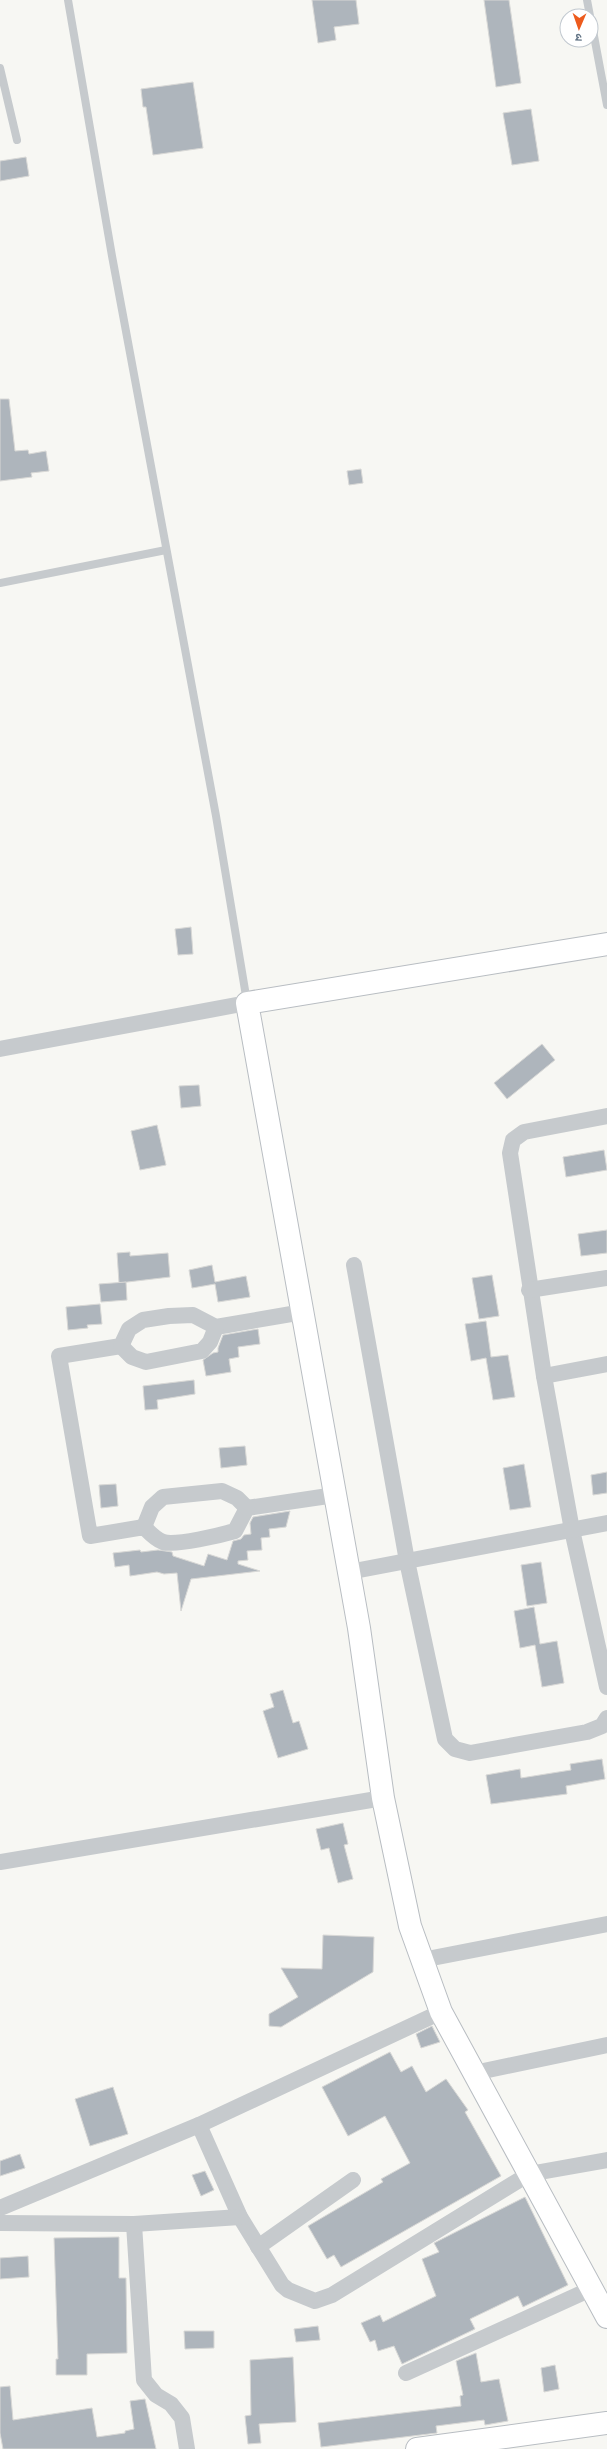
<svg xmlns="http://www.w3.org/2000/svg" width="607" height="2449" viewBox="0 0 607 2449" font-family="Quicksand,'Noto Sans Devanagari',sans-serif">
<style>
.building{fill:#aeb5bc;stroke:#d8d8d6}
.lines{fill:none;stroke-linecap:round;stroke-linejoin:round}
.secondary-casing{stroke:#b8bdc2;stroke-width:24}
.lane{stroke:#c6cacd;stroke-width:8}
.street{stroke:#c6cacd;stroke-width:16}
.secondary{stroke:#fff;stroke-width:22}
</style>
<rect width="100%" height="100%" fill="#f7f7f3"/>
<!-- building -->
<g class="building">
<path d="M 312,0 L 356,0 L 359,24 L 334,27 L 336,40 L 318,43 Z"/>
<path d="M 484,0 L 509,0 L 521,83 L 496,87 Z"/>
<path d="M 193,82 L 203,148 L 153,155 L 146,107 L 143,107 L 141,89 Z"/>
<path d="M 531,109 L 539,161 L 512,165 L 503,113 Z"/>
<path d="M 26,157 L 29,176 L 0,181 L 0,161 Z"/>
<path d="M 0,399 L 9,399 L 15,451 L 28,450 L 29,454 L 46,451 L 49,471 L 31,473 L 32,477 L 0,481 Z"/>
<path d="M 361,469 L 363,483 L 349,485 L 347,471 Z"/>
<path d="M 191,927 L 193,954 L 178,955 L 175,929 Z"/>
<path d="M 542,1044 L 555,1060 L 507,1099 L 494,1083 Z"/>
<path d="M 199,1085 L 201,1106 L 181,1108 L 179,1086 Z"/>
<path d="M 157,1125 L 166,1165 L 140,1170 L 131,1131 Z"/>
<path d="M 604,1150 L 607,1170 L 566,1177 L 563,1157 Z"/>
<path d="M 607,1230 L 607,1253 L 581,1256 L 578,1234 Z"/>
<path d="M 130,1252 L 130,1256 L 168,1253 L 170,1277 L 119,1283 L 117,1253 Z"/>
<path d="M 212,1265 L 215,1282 L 246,1276 L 250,1297 L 218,1302 L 215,1284 L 192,1288 L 189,1270 Z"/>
<path d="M 492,1275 L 499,1316 L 479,1319 L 472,1278 Z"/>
<path d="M 126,1282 L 127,1300 L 101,1302 L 99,1284 Z"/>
<path d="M 100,1304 L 102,1324 L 87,1325 L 88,1328 L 68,1330 L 66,1307 Z"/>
<path d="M 486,1321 L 491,1357 L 508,1355 L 515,1397 L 493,1400 L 486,1358 L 471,1361 L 465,1324 Z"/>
<path d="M 258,1329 L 260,1344 L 238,1347 L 239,1357 L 229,1359 L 231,1372 L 206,1376 L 203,1360 L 213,1353 L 218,1352 L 218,1348 L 223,1335 Z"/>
<path d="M 194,1380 L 195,1394 L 157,1400 L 158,1409 L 145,1410 L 143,1386 Z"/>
<path d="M 245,1446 L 247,1465 L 221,1468 L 219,1448 Z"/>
<path d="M 524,1464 L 531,1507 L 510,1510 L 503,1468 Z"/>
<path d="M 607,1472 L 607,1493 L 593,1495 L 591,1475 Z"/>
<path d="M 116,1484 L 118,1506 L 101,1508 L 99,1485 Z"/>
<path d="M 290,1511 L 286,1527 L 269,1529 L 270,1537 L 261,1538 L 262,1550 L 247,1551 L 248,1560 L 238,1561 L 238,1564 L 260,1571 L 191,1579 L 181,1611 L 177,1573 L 164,1574 L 157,1572 L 130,1576 L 129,1565 L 115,1567 L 113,1553 L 140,1550 L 141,1552 L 158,1550 L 172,1552 L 173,1556 L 204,1566 L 208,1554 L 227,1560 L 233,1541 L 241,1539 L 244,1535 L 251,1534 L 250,1523 L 253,1517 Z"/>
<path d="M 541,1562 L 547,1603 L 527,1606 L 521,1565 Z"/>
<path d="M 534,1607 L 540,1644 L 557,1641 L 564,1683 L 542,1687 L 535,1645 L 520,1648 L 514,1611 Z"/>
<path d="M 283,1690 L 293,1723 L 299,1721 L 308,1749 L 278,1758 L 263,1711 L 274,1707 L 270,1694 Z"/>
<path d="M 602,1759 L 605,1779 L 566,1786 L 567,1794 L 491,1804 L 486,1775 L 520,1769 L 521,1778 L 571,1770 L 570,1764 Z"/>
<path d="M 343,1823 L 348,1844 L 344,1845 L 353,1879 L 338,1883 L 329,1848 L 321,1850 L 316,1829 Z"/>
<path d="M 323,1935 L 374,1937 L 373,1972 L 281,2027 L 269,2026 L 269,2014 L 298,1997 L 281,1968 L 322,1969 Z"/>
<path d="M 432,2026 L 440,2042 L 421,2048 L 416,2034 Z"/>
<path d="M 390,2052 L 401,2072 L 412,2066 L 426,2092 L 446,2079 L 468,2110 L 465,2112 L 501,2176 L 341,2267 L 334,2255 L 327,2259 L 308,2226 L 383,2182 L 381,2179 L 410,2163 L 385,2116 L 348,2136 L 322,2087 Z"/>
<path d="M 113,2087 L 128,2134 L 90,2146 L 75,2099 Z"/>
<path d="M 20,2154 L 25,2168 L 0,2176 L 0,2161 Z"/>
<path d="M 205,2171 L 214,2190 L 201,2196 L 192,2175 Z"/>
<path d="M 525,2197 L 568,2285 L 523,2307 L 518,2296 L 470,2319 L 475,2329 L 402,2364 L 394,2346 L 378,2351 L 375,2340 L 370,2342 L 361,2323 L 380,2315 L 383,2322 L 436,2296 L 422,2259 L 439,2252 L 434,2243 Z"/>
<path d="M 119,2237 L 119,2278 L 126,2278 L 127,2353 L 87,2354 L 87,2375 L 56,2375 L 56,2359 L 58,2359 L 54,2238 Z"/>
<path d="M 28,2256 L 29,2277 L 0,2279 L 0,2258 Z"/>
<path d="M 318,2326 L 320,2340 L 296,2342 L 294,2329 Z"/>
<path d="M 184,2331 L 214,2331 L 214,2348 L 185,2349 Z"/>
<path d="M 476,2353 L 481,2382 L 499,2379 L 508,2421 L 485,2425 L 484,2420 L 436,2426 L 437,2433 L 321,2447 L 318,2423 L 461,2406 L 460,2396 L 463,2395 L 456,2361 Z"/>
<path d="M 293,2357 L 296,2422 L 259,2424 L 261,2443 L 248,2444 L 245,2416 L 251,2415 L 250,2360 Z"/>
<path d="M 555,2365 L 559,2389 L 544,2392 L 541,2368 Z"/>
<path d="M 10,2386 L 13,2420 L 92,2408 L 97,2437 L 125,2433 L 125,2431 L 134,2429 L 130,2401 L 145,2399 L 156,2449 L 3,2449 L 0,2433 L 0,2387 Z"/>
</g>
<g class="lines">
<defs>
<g id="secondary">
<path d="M 607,944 L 247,1003 L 359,1628 L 383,1798 L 410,1926 L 441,2012 L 607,2317"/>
<path d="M 417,2449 L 607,2423"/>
</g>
</defs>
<!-- secondary casing -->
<use href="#secondary" class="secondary-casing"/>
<!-- lane -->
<g class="lane">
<path d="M 68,0 L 112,256 L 216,816 L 247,1002"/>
<path d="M 587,0 L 590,16"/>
<path d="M 591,20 L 607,105"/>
<path d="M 0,68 L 17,140"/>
<path d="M 0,583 L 166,550"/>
</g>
<!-- street -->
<g class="street">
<path d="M 0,1049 L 247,1003"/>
<path d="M 607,1116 L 524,1132 L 513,1140 L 510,1153 L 544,1376 L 572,1530 L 607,1687"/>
<path d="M 354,1265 L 407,1561 L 445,1739 L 455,1749 L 470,1753 L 587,1732 L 602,1726 L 607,1718"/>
<path d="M 529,1290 L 607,1278"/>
<path d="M 303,1312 L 216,1327 L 193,1315 L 169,1316 L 143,1320 L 129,1329 L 121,1346 L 59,1356 L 90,1536 L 144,1527 C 150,1533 155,1539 163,1542 C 176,1546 221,1535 235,1531 L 247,1508 L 335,1495"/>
<path d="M 121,1346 L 132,1357 L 146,1362 L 202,1351 L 210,1342 L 216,1327"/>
<path d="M 544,1376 L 607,1364"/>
<path d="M 144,1527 L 152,1507 L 163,1497 L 222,1491 L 237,1498 L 247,1508"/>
<path d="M 349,1572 L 607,1523"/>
<path d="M 0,1862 L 383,1798"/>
<path d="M 422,1960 L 607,1924"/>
<path d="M 474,2073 L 607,2045"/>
<path d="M 199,2125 L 240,2217 L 282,2285 L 288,2290 L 315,2301 L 332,2295 L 529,2174 L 607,2160"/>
<path d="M 0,2208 L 199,2125 L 441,2012"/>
<path d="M 0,2223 L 134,2224 L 240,2217"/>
<path d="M 134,2224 L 144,2380 L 156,2395 L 171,2404 L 182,2418 L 187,2449"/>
<path d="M 258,2247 L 353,2180"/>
<path d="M 406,2373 L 591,2289"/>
</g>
<!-- secondary -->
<use href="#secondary" class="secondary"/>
</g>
<!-- north arrow -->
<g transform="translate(579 28) rotate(182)"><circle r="19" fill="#ffffff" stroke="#c1c8cf"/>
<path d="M0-3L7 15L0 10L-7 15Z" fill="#ed5b1d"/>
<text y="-6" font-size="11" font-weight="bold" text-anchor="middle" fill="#647586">उ</text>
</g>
</svg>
